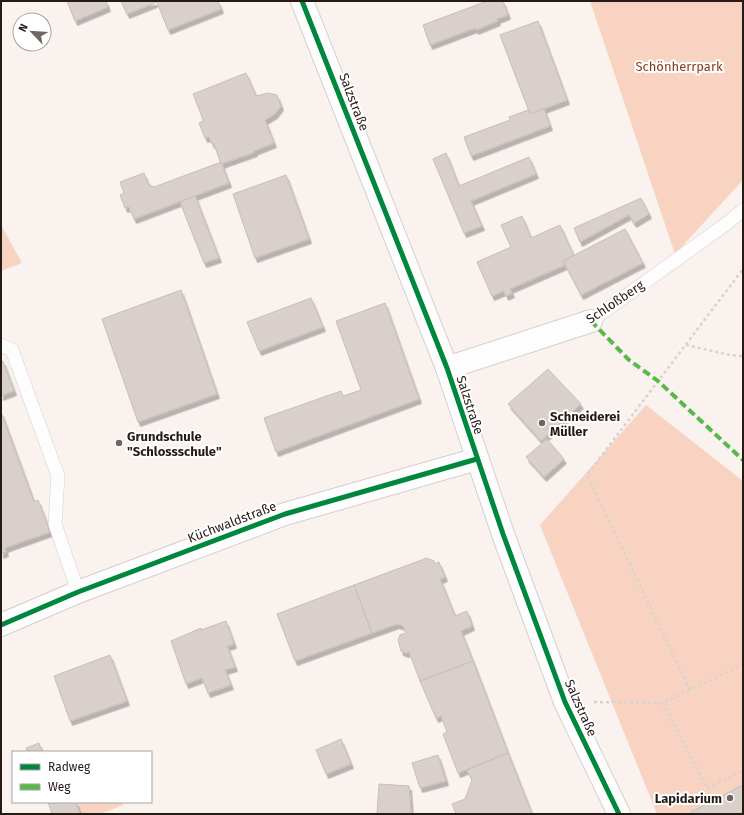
<svg xmlns="http://www.w3.org/2000/svg" width="744" height="815" viewBox="0 0 744 815" font-family="'Fira Sans',sans-serif">
<style>
.green{fill:#f9d3c2}
.building{fill:#d9cfcb;stroke:#c7beba;filter:url(#shadow)}
.lines{fill:none;stroke-linecap:round;stroke-linejoin:round}
.service-casing{stroke:#d9ceca;stroke-width:14}
.minor-casing{stroke:#d9ceca;stroke-width:24}
.path{stroke:#d7d3d1;stroke-width:2.5;stroke-dasharray:3 3;stroke-linecap:butt}
.service{stroke:#fefdfd;stroke-width:13}
.minor{stroke:#fefdfd;stroke-width:22}
.quiet{stroke:#58b947;stroke-width:4;stroke-dasharray:8 4;stroke-linecap:butt}
.cycleway-casing{stroke:#fff;stroke-width:8}
.cycleway{stroke:#00873e;stroke-width:5}
.poi-dot{fill:#706661;stroke:#fff;stroke-width:1.5}
.labels{text-anchor:middle;dominant-baseline:central;stroke-width:4;stroke-linejoin:round;paint-order:stroke}
.park-label{font-size:13px;fill:#843e19;stroke:#fff}
.street-label{font-size:13px;fill:#261a15;stroke:#fff}
.poi-label{font-size:13px;font-weight:bold;fill:#261a15;stroke:#fff;text-anchor:start}
</style>
<defs>
<filter id="shadow"><feDropShadow dx="2.5" dy="4.5" stdDeviation="0" flood-color="#0004"/></filter>
</defs>
<rect width="100%" height="100%" fill="#faf2ef"/>
<!-- green -->
<g class="green">
<path d="M 590,1 L 743,1 L 743,180 L 675,254 Z"/>
<path d="M 1,225 L 22,263 L 1,271 Z"/>
<path d="M 646,405 L 743,481 L 743,814 L 657,814 L 540,525 Z"/>
<path d="M 76,802 L 122,802 L 123,805 L 100,814 L 80,814 Z"/>
</g>
<!-- building -->
<g class="building">
<path d="M 67,1 L 106,1 L 108,7 L 75,21 Z"/>
<path d="M 121,1 L 218,1 L 221,9 L 168,30 L 157,2 L 127,14 Z"/>
<path d="M 487,1 L 503,1 L 508,15 L 497,19 L 498,21 L 476,30 L 475,28 L 430,45 L 423,25 Z"/>
<path d="M 538,21 L 567,100 L 530,114 L 500,35 Z"/>
<path d="M 246,73 L 256,96 L 268,93 L 277,95 L 281,106 L 275,114 L 265,120 L 274,143 L 254,151 L 255,152 L 221,164 L 214,144 L 212,144 L 209,137 L 205,138 L 199,123 L 203,121 L 201,114 L 193,94 Z"/>
<path d="M 544,109 L 550,126 L 471,156 L 464,137 L 510,120 L 509,117 L 528,110 L 530,114 Z"/>
<path d="M 446,153 L 459,186 L 529,157 L 536,174 L 471,201 L 482,226 L 464,233 L 433,159 Z"/>
<path d="M 221,162 L 229,183 L 134,219 L 129,207 L 125,208 L 120,195 L 124,193 L 120,182 L 144,173 L 148,184 L 154,187 Z"/>
<path d="M 286,175 L 309,239 L 255,258 L 233,194 Z"/>
<path d="M 195,196 L 219,258 L 204,263 L 180,202 Z"/>
<path d="M 641,198 L 649,214 L 634,223 L 629,215 L 580,242 L 574,228 Z"/>
<path d="M 522,216 L 531,238 L 560,225 L 574,256 L 563,261 L 565,265 L 510,289 L 512,293 L 506,296 L 504,291 L 492,296 L 477,262 L 511,247 L 501,225 Z"/>
<path d="M 625,229 L 643,263 L 581,295 L 563,261 Z"/>
<path d="M 181,290 L 217,394 L 138,422 L 102,319 Z"/>
<path d="M 311,298 L 323,327 L 259,351 L 247,322 Z"/>
<path d="M 385,303 L 419,399 L 276,452 L 264,418 L 341,391 L 343,396 L 361,390 L 336,321 Z"/>
<path d="M 3,361 L 14,391 L 1,396 L 1,362 Z"/>
<path d="M 548,369 L 581,404 L 541,441 L 508,404 Z"/>
<path d="M 1,412 L 34,502 L 38,500 L 50,532 L 5,548 L 6,552 L 1,554 Z"/>
<path d="M 547,439 L 564,459 L 544,477 L 526,457 Z"/>
<path d="M 427,558 L 434,561 L 435,564 L 439,562 L 445,577 L 440,579 L 455,616 L 467,611 L 472,626 L 461,631 L 473,661 L 420,681 L 409,652 L 406,653 L 401,651 L 398,640 L 400,635 L 406,633 L 403,626 L 397,624 L 372,633 L 354,585 Z"/>
<path d="M 354,585 L 372,633 L 295,661 L 277,614 Z"/>
<path d="M 226,621 L 234,644 L 227,646 L 235,667 L 225,670 L 231,685 L 208,693 L 202,678 L 186,684 L 171,641 L 201,628 L 201,630 Z"/>
<path d="M 110,655 L 127,701 L 70,721 L 54,676 Z"/>
<path d="M 473,661 L 508,753 L 458,773 L 443,734 L 447,732 L 441,716 L 436,718 L 420,681 Z"/>
<path d="M 341,739 L 351,764 L 326,774 L 316,750 Z"/>
<path d="M 39,743 L 42,752 L 27,752 L 26,748 Z"/>
<path d="M 508,753 L 532,814 L 456,814 L 452,804 L 465,799 L 472,780 L 467,770 Z"/>
<path d="M 438,755 L 446,781 L 420,788 L 412,763 Z"/>
<path d="M 379,784 L 409,786 L 411,814 L 377,814 Z"/>
<path d="M 743,785 L 743,814 L 692,814 L 691,812 Z"/>
<path d="M 48,802 L 76,802 L 80,814 L 52,814 Z"/>
</g>
<g class="lines">
<defs>
<g id="service">
<path d="M 591,321 L 726,224 L 743,210"/>
<path d="M 1,345 L 12,350 L 58,476 L 55,524 L 78,592"/>
</g>
<g id="minor">
<path d="M 302,1 L 447,368 L 503,534 L 565,702 L 619,814"/>
<path d="M 447,368 L 591,321"/>
<path d="M 1,625 L 78,592 L 285,514 L 477,459"/>
</g>
</defs>
<!-- service casing -->
<use href="#service" class="service-casing"/>
<!-- minor casing -->
<use href="#minor" class="minor-casing"/>
<!-- path -->
<g class="path">
<path d="M 686,345 L 730,355 L 743,356"/>
<path d="M 690,690 L 587,475 L 743,269"/>
<path d="M 594,702 L 663,703 L 743,664"/>
<path d="M 663,703 L 707,788 L 743,771"/>
</g>
<!-- service -->
<use href="#service" class="service"/>
<!-- minor -->
<use href="#minor" class="minor"/>
<!-- quiet -->
<path class="quiet" d="M 591,321 L 629,360 L 658,381 L 743,460"/>
<defs>
<g id="cycleway">
<path d="M 302,1 L 447,368 L 503,534 L 565,702 L 619,814"/>
<path d="M 1,625 L 78,592 L 285,514 L 477,459"/>
</g>
</defs>
<!-- cycleway casing -->
<use href="#cycleway" class="cycleway-casing"/>
<!-- cycleway -->
<use href="#cycleway" class="cycleway"/>
</g>
<!-- markers -->
<g class="poi-dot">
<circle cx="542" cy="423" r="4"/>
<circle cx="119" cy="443" r="4"/>
<circle cx="730" cy="798" r="4"/>
</g>
<g class="labels">
<!-- park labels -->
<g class="park-label">
<text x="679" y="66">Schönherrpark</text>
</g>
<!-- street labels -->
<g class="street-label">
<text transform="translate(354 102) rotate(69)">Salzstraße</text>
<text transform="translate(615 302) rotate(-34)">Schloßberg</text>
<text transform="translate(470 405) rotate(72)">Salzstraße</text>
<text transform="translate(232 522) rotate(-21)">Küchwaldstraße</text>
<text transform="translate(581 708) rotate(66)">Salzstraße</text>
</g>
<!-- poi labels -->
<g class="poi-label">
<text x="550" y="416">Schneiderei<tspan x="550" dy="15">Müller</tspan></text>
<text x="127" y="436">Grundschule<tspan x="127" dy="15">"Schlossschule"</tspan></text>
<text x="722" y="798" text-anchor="end">Lapidarium</text>
</g>
</g>
<!-- border -->
<rect width="744" height="815" fill="none" stroke="#261a15" stroke-width="4"/>
<!-- legend -->
<rect x="12" y="751" width="140" height="52" fill="#ffffff" stroke="#a8a3a1"/>
<rect x="20" y="764" width="20" height="6" fill="#00873e" stroke="#a8a3a1"/>
<text x="48" y="771" font-size="12" fill="#261a15">Radweg</text>
<rect x="20" y="784" width="20" height="6" fill="#58b947" stroke="#a8a3a1"/>
<text x="48" y="791" font-size="12" fill="#261a15">Weg</text>
<!-- north arrow -->
<g transform="translate(32 32) rotate(295)"><circle r="19" fill="#ffffff" stroke="#a8a3a1"/>
<path d="M0-3L7 15L0 10L-7 15Z" fill="#706661"/>
<text y="-6" font-size="11" font-weight="bold" text-anchor="middle" fill="#261a15">N</text>
</g>
</svg>
